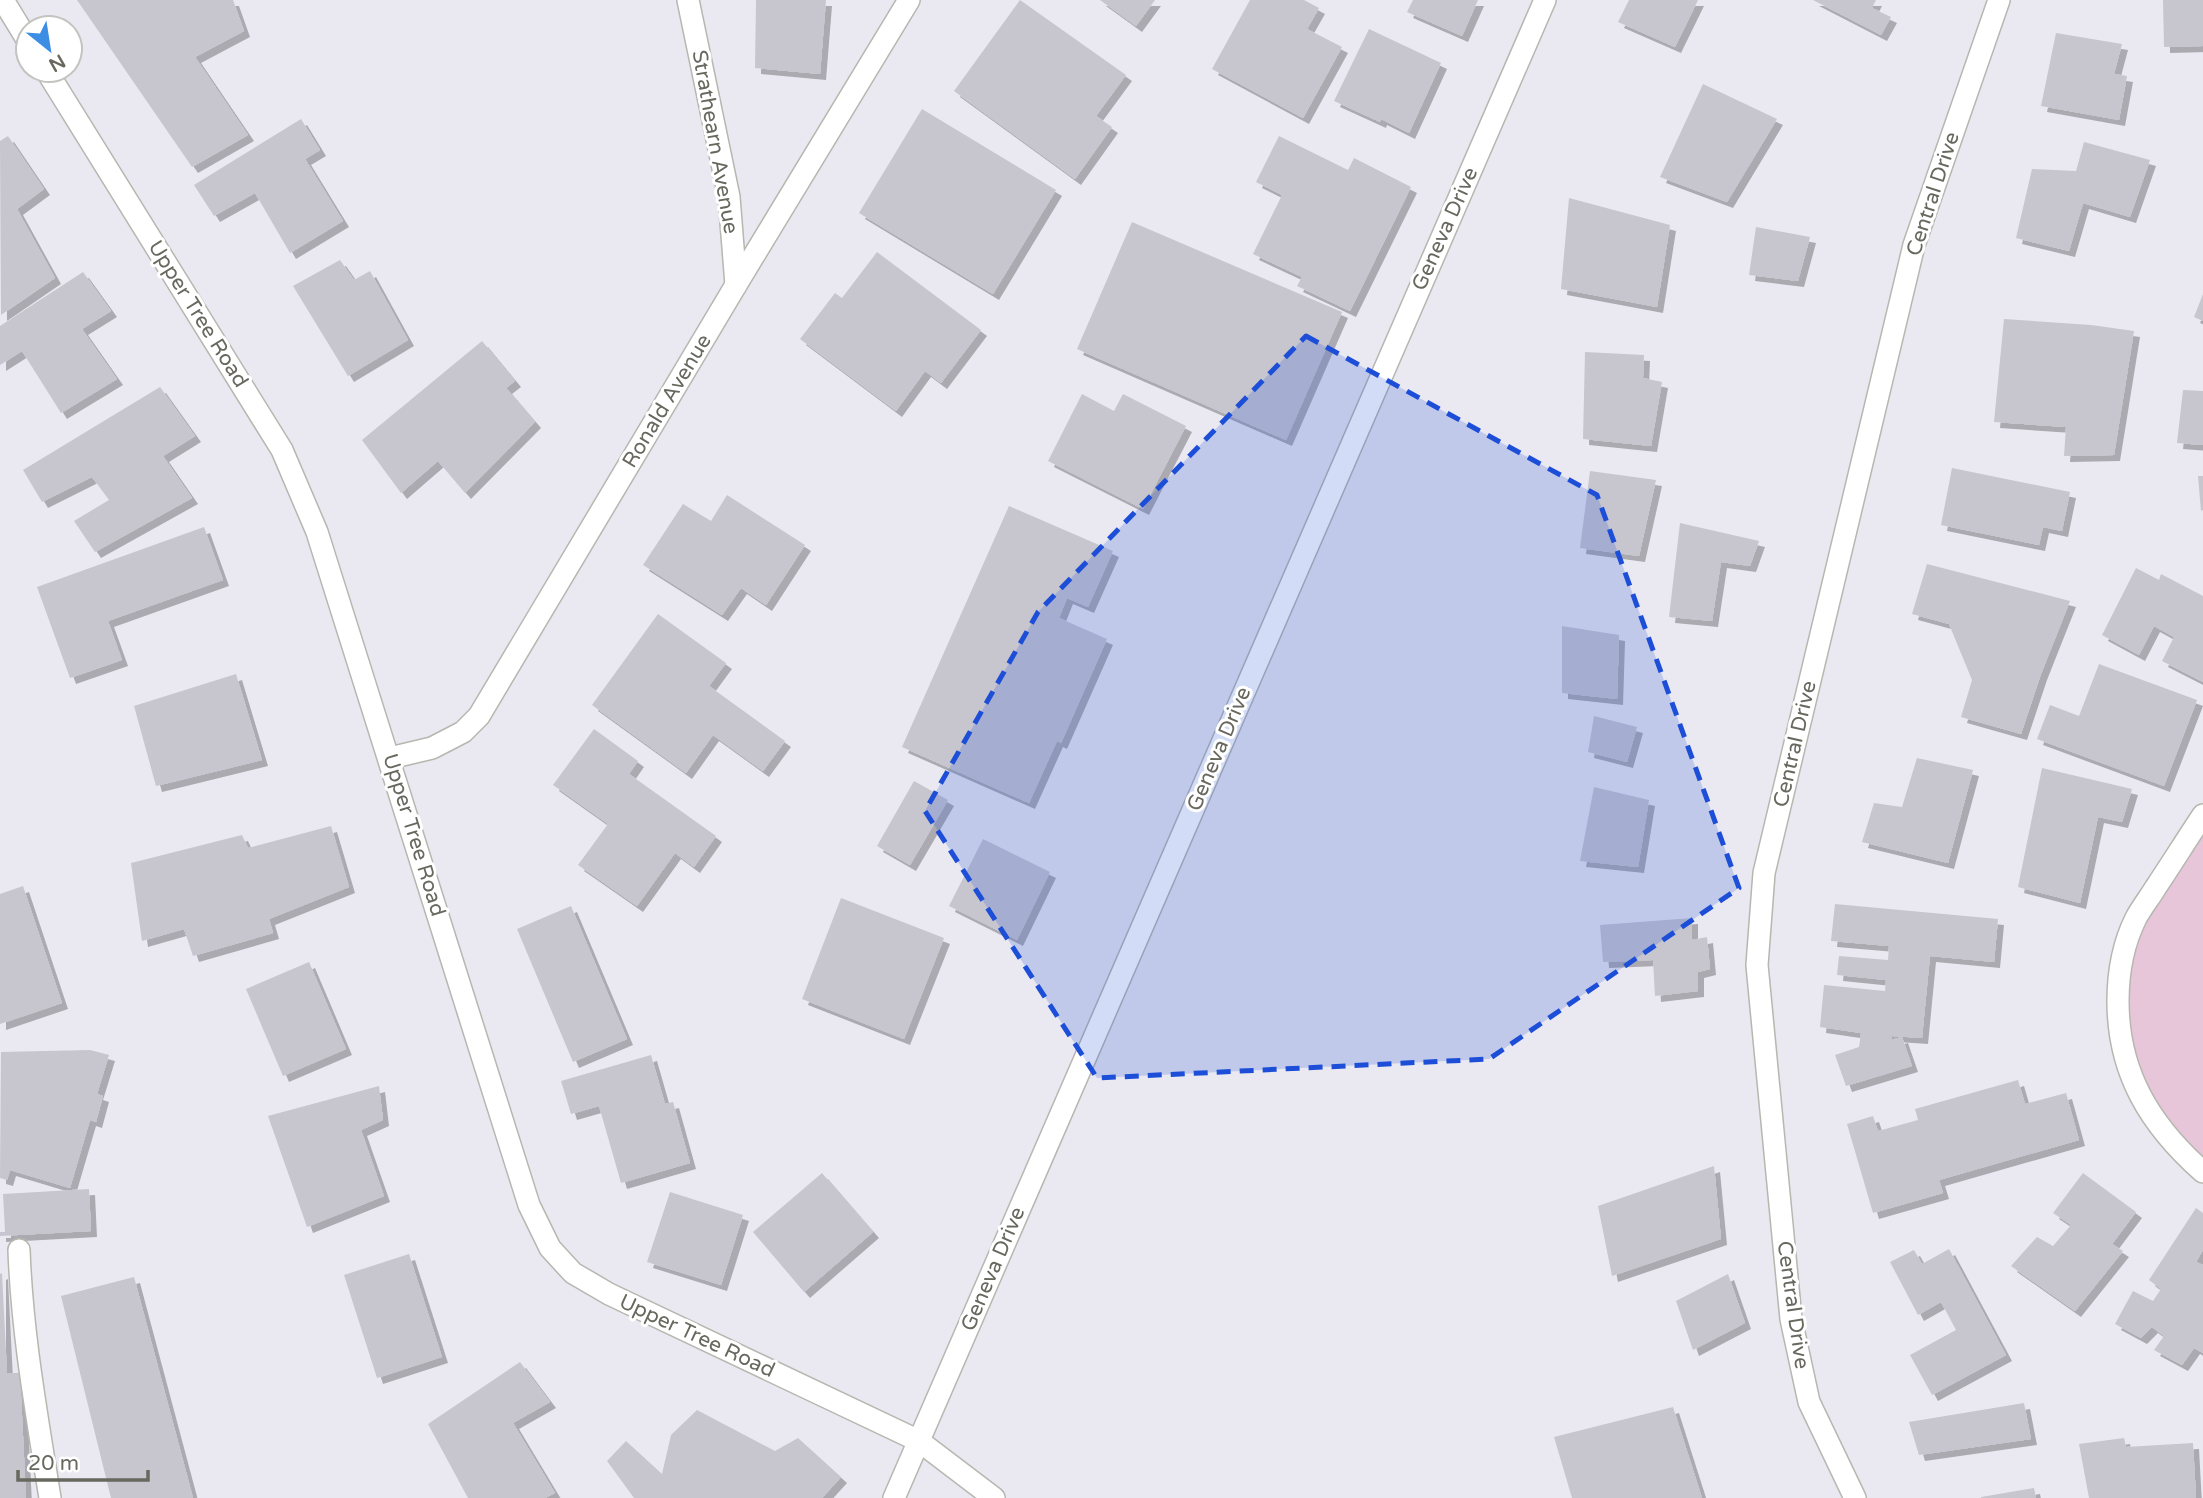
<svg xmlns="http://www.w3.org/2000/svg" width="2203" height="1498" viewBox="0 0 2203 1498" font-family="'Varela Round',sans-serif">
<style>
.green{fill:#e7c6d9}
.building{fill:#c7c6cf;filter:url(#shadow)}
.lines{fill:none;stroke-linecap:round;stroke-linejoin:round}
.minor-casing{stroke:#b7b7b0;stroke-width:24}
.minor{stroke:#fff;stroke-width:21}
.marked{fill:#1d4ed8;fill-opacity:0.2;stroke:#1d4ed8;stroke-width:5;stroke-dasharray:14 9;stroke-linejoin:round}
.labels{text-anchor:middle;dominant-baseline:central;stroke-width:6;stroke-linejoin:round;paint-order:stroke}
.street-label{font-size:21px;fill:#68685f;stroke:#fff}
</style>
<defs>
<filter id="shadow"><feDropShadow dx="6" dy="6" stdDeviation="0" flood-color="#0004"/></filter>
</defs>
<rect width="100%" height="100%" fill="#eae8f1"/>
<!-- green -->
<path class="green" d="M 2203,815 L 2203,1172 L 2145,1107 L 2118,987 L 2136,918 Z"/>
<!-- building -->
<g class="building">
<path d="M 77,0 L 233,0 L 244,31 L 195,57 L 248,135 L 192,167 Z"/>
<path d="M 756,0 L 826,0 L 820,74 L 755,68 Z"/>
<path d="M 1020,0 L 1126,75 L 1096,116 L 1112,127 L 1075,179 L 954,91 Z"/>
<path d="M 1100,0 L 1155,0 L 1136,26 Z"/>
<path d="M 1250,0 L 1304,0 L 1319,8 L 1307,29 L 1342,47 L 1303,118 L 1212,69 Z"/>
<path d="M 1413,0 L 1478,0 L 1462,36 L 1407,12 Z"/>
<path d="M 1629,0 L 1698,0 L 1675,47 L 1618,22 Z"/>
<path d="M 1813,0 L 1876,0 L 1872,8 L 1891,17 L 1881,35 Z"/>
<path d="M 2163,0 L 2203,0 L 2203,46 L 2164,47 Z"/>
<path d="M 1369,29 L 1441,63 L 1409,133 L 1381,119 L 1380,122 L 1334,101 Z"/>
<path d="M 2056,33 L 2122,44 L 2114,74 L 2127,76 L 2119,120 L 2041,106 Z"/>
<path d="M 1703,84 L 1777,119 L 1727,202 L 1660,177 Z"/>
<path d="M 922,109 L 1056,190 L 993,294 L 859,213 Z"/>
<path d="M 301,119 L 320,150 L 305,159 L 343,221 L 290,253 L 255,193 L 214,216 L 194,185 Z"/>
<path d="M 8,136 L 44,189 L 17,209 L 55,278 L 1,315 L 0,141 Z"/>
<path d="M 1279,136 L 1348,170 L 1354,158 L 1411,187 L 1350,311 L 1297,286 L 1302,277 L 1253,254 L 1282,195 L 1256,182 Z"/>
<path d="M 2084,142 L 2150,160 L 2130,217 L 2083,203 L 2069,251 L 2016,238 L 2032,169 L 2076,171 Z"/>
<path d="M 1569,198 L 1670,225 L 1657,307 L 1561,289 Z"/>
<path d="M 1132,222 L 1342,312 L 1286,440 L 1077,349 Z"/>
<path d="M 1756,227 L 1810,237 L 1798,281 L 1749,275 Z"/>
<path d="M 877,252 L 981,330 L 941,383 L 925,371 L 896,411 L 800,339 L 835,293 L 842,298 Z"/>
<path d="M 340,260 L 354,280 L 370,271 L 408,340 L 348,376 L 293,286 Z"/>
<path d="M 83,272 L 111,311 L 82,329 L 117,379 L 61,413 L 22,351 L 0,365 L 0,326 Z"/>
<path d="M 2203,294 L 2203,321 L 2194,317 Z"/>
<path d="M 2004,319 L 2091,325 L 2134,331 L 2114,455 L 2064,456 L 2066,427 L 1994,422 Z"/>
<path d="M 482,341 L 515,381 L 506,388 L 535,422 L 465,493 L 438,461 L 401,493 L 362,440 Z"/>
<path d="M 1585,352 L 1644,355 L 1643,378 L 1662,382 L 1651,446 L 1583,439 Z"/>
<path d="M 160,387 L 195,436 L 163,456 L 192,498 L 95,552 L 74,521 L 109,500 L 92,477 L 42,502 L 23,470 Z"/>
<path d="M 2183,390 L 2203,391 L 2203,445 L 2177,443 Z"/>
<path d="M 1082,394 L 1114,411 L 1123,394 L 1186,426 L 1143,509 L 1048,461 Z"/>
<path d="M 1952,468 L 2070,492 L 2062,531 L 2043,527 L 2039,545 L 1941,525 Z"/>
<path d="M 1590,471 L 1656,480 L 1639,556 L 1580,548 Z"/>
<path d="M 2198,476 L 2203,476 L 2203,510 L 2201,511 Z"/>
<path d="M 727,495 L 805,545 L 766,605 L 741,588 L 722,615 L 643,565 L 683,504 L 711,521 Z"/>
<path d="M 1009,506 L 1113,551 L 1088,607 L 1067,598 L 1059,618 L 1107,639 L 1061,743 L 1057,741 L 1029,803 L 902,747 Z"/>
<path d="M 1680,523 L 1759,541 L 1750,566 L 1721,562 L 1712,621 L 1669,617 Z"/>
<path d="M 204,527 L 223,580 L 108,621 L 122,660 L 70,678 L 37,587 Z"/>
<path d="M 1927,564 L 2070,601 L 2041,674 L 2021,734 L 1961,717 L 1972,680 L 1949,624 L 1912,614 Z"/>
<path d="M 2136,568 L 2159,580 L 2161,574 L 2203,596 L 2203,682 L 2162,661 L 2174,637 L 2154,626 L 2139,655 L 2102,635 Z"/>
<path d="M 658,614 L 726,663 L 709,686 L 785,741 L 763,771 L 713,735 L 686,773 L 592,705 Z"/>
<path d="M 1562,626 L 1619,635 L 1617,699 L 1562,693 Z"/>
<path d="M 2099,664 L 2197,700 L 2164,786 L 2037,739 L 2050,705 L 2079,716 Z"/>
<path d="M 236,674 L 262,760 L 156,786 L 134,706 Z"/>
<path d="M 1594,716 L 1637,727 L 1627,762 L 1588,752 Z"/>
<path d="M 594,729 L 638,761 L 629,774 L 716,836 L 694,867 L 675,853 L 637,906 L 578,865 L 608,824 L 553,785 Z"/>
<path d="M 1917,758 L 1973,770 L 1948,863 L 1862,842 L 1874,803 L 1902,807 Z"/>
<path d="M 2042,768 L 2132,789 L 2122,822 L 2098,817 L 2080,903 L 2018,887 Z"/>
<path d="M 914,781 L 948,800 L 910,865 L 877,846 Z"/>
<path d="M 1594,787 L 1649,800 L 1638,867 L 1580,861 Z"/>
<path d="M 331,826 L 349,887 L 269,919 L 273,933 L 193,956 L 184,929 L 142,941 L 131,863 L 242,835 L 248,848 Z"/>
<path d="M 983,839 L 1050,872 L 1017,940 L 949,906 Z"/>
<path d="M 23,886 L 62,1003 L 0,1024 L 0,894 Z"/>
<path d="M 841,898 L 944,938 L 904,1039 L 802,999 Z"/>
<path d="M 1835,904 L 1998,919 L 1994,962 L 1930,956 L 1922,1038 L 1892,1036 L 1891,1040 L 1902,1037 L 1912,1066 L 1846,1086 L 1835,1055 L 1859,1047 L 1861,1033 L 1820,1027 L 1824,985 L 1885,991 L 1886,980 L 1837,975 L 1839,956 L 1888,960 L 1889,946 L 1831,941 Z"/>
<path d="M 571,906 L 627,1039 L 573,1062 L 517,929 Z"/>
<path d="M 1692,918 L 1692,940 L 1707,937 L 1710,969 L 1698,972 L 1698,991 L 1655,996 L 1653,960 L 1603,962 L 1600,925 Z"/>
<path d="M 309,962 L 346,1049 L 283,1076 L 246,989 Z"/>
<path d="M 90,1050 L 109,1055 L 97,1094 L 103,1096 L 96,1122 L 90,1120 L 70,1188 L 10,1170 L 7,1180 L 0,1178 L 1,1052 Z"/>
<path d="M 651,1055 L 665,1104 L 673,1102 L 690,1163 L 621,1183 L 599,1106 L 571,1114 L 561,1081 Z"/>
<path d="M 2018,1080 L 2025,1104 L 2066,1093 L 2079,1140 L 1939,1180 L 1943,1193 L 1873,1213 L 1847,1124 L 1873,1116 L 1878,1131 L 1918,1120 L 1915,1109 Z"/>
<path d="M 379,1086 L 383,1120 L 361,1130 L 384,1196 L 307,1227 L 268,1116 Z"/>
<path d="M 1714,1166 L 1721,1239 L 1612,1276 L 1598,1206 Z"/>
<path d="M 822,1173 L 873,1232 L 804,1292 L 753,1232 Z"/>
<path d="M 2083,1173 L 2136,1212 L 2112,1244 L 2123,1251 L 2075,1311 L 2011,1266 L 2037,1237 L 2053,1246 L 2071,1225 L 2053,1213 Z"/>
<path d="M 89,1189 L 91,1231 L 0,1236 L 0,1232 L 5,1232 L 3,1194 Z"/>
<path d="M 670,1192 L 743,1215 L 721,1285 L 647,1262 Z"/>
<path d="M 2196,1208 L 2203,1213 L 2203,1250 L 2196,1262 L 2203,1265 L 2203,1353 L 2194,1348 L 2182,1365 L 2154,1350 L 2164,1336 L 2152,1327 L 2141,1338 L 2115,1324 L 2133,1291 L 2153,1301 L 2161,1289 L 2149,1280 Z"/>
<path d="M 1949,1249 L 2006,1355 L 1932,1395 L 1910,1355 L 1956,1330 L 1941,1302 L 1918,1315 L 1890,1262 L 1914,1250 L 1922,1264 Z"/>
<path d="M 409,1254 L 442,1357 L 377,1378 L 344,1275 Z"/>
<path d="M 2,1273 L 7,1373 L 20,1373 L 26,1498 L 0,1498 L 0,1274 Z"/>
<path d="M 1728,1274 L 1745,1323 L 1693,1350 L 1676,1301 Z"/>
<path d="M 134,1277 L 193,1498 L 111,1498 L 61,1296 Z"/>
<path d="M 520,1362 L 550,1402 L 513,1423 L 555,1493 L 545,1498 L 468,1498 L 428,1424 Z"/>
<path d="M 2024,1403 L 2031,1439 L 1919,1455 L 1909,1422 Z"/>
<path d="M 1673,1407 L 1702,1498 L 1572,1498 L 1554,1437 Z"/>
<path d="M 697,1410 L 775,1451 L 798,1438 L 841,1477 L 822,1498 L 634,1498 L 607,1461 L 626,1441 L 662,1474 L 671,1435 Z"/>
<path d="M 2124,1438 L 2126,1447 L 2193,1443 L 2196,1498 L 2089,1498 L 2079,1444 Z"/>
<path d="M 2034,1488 L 2036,1498 L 1981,1498 L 1981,1497 Z"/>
</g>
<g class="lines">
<defs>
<g id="minor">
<path d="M 3,0 L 28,41"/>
<path d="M 688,0 L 729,197 L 736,285"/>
<path d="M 46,70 L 282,450 L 317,532 L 529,1205 L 550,1248 L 573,1273 L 609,1294 L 919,1441 L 994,1498"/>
<path d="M 390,758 L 432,748 L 463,732 L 479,716 L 736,285 L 909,0"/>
<path d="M 2203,815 C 2187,839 2172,863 2156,887 C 2150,897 2142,907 2136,918 C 2123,944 2118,973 2118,1001 C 2118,1073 2150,1125 2203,1172"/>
<path d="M 19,1250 C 22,1334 37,1416 50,1498"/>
<path d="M 894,1498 L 1545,0"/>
<path d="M 1855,1498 L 1809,1402 L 1791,1319 L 1757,965 L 1764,873 L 1914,245 L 1999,0"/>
</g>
</defs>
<!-- minor casing -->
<use href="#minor" class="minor-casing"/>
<!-- minor -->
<use href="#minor" class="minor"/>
</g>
<!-- marked area -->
<path class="marked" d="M 1306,336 L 1597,495 L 1739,888 L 1489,1059 L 1097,1078 L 925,811 L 1038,612 Z"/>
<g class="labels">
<!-- street labels -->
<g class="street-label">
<text transform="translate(715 142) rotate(80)">Strathearn Avenue</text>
<text transform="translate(1933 194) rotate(-72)">Central Drive</text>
<text transform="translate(1445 229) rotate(-66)">Geneva Drive</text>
<text transform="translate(198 314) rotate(58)">Upper Tree Road</text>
<text transform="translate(667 401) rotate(-59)">Ronald Avenue</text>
<text transform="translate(1795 744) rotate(-77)">Central Drive</text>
<text transform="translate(1219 749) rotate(-67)">Geneva Drive</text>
<text transform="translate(414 835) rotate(73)">Upper Tree Road</text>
<text transform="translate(993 1269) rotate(-67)">Geneva Drive</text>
<text transform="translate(1793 1305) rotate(82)">Central Drive</text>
<text transform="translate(697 1336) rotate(25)">Upper Tree Road</text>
</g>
</g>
<!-- north arrow -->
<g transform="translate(49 49) rotate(150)"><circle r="33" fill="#ffffff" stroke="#c3c3bf" stroke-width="2"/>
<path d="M0-5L12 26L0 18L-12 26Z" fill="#3b8ee3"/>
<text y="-10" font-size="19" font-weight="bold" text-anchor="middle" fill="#68685f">N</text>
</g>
<!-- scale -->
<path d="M18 1470v10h130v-10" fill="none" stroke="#68685f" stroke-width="3.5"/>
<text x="28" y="1470" font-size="21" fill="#68685f" stroke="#ffffff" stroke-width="5" paint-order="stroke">20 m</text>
</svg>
